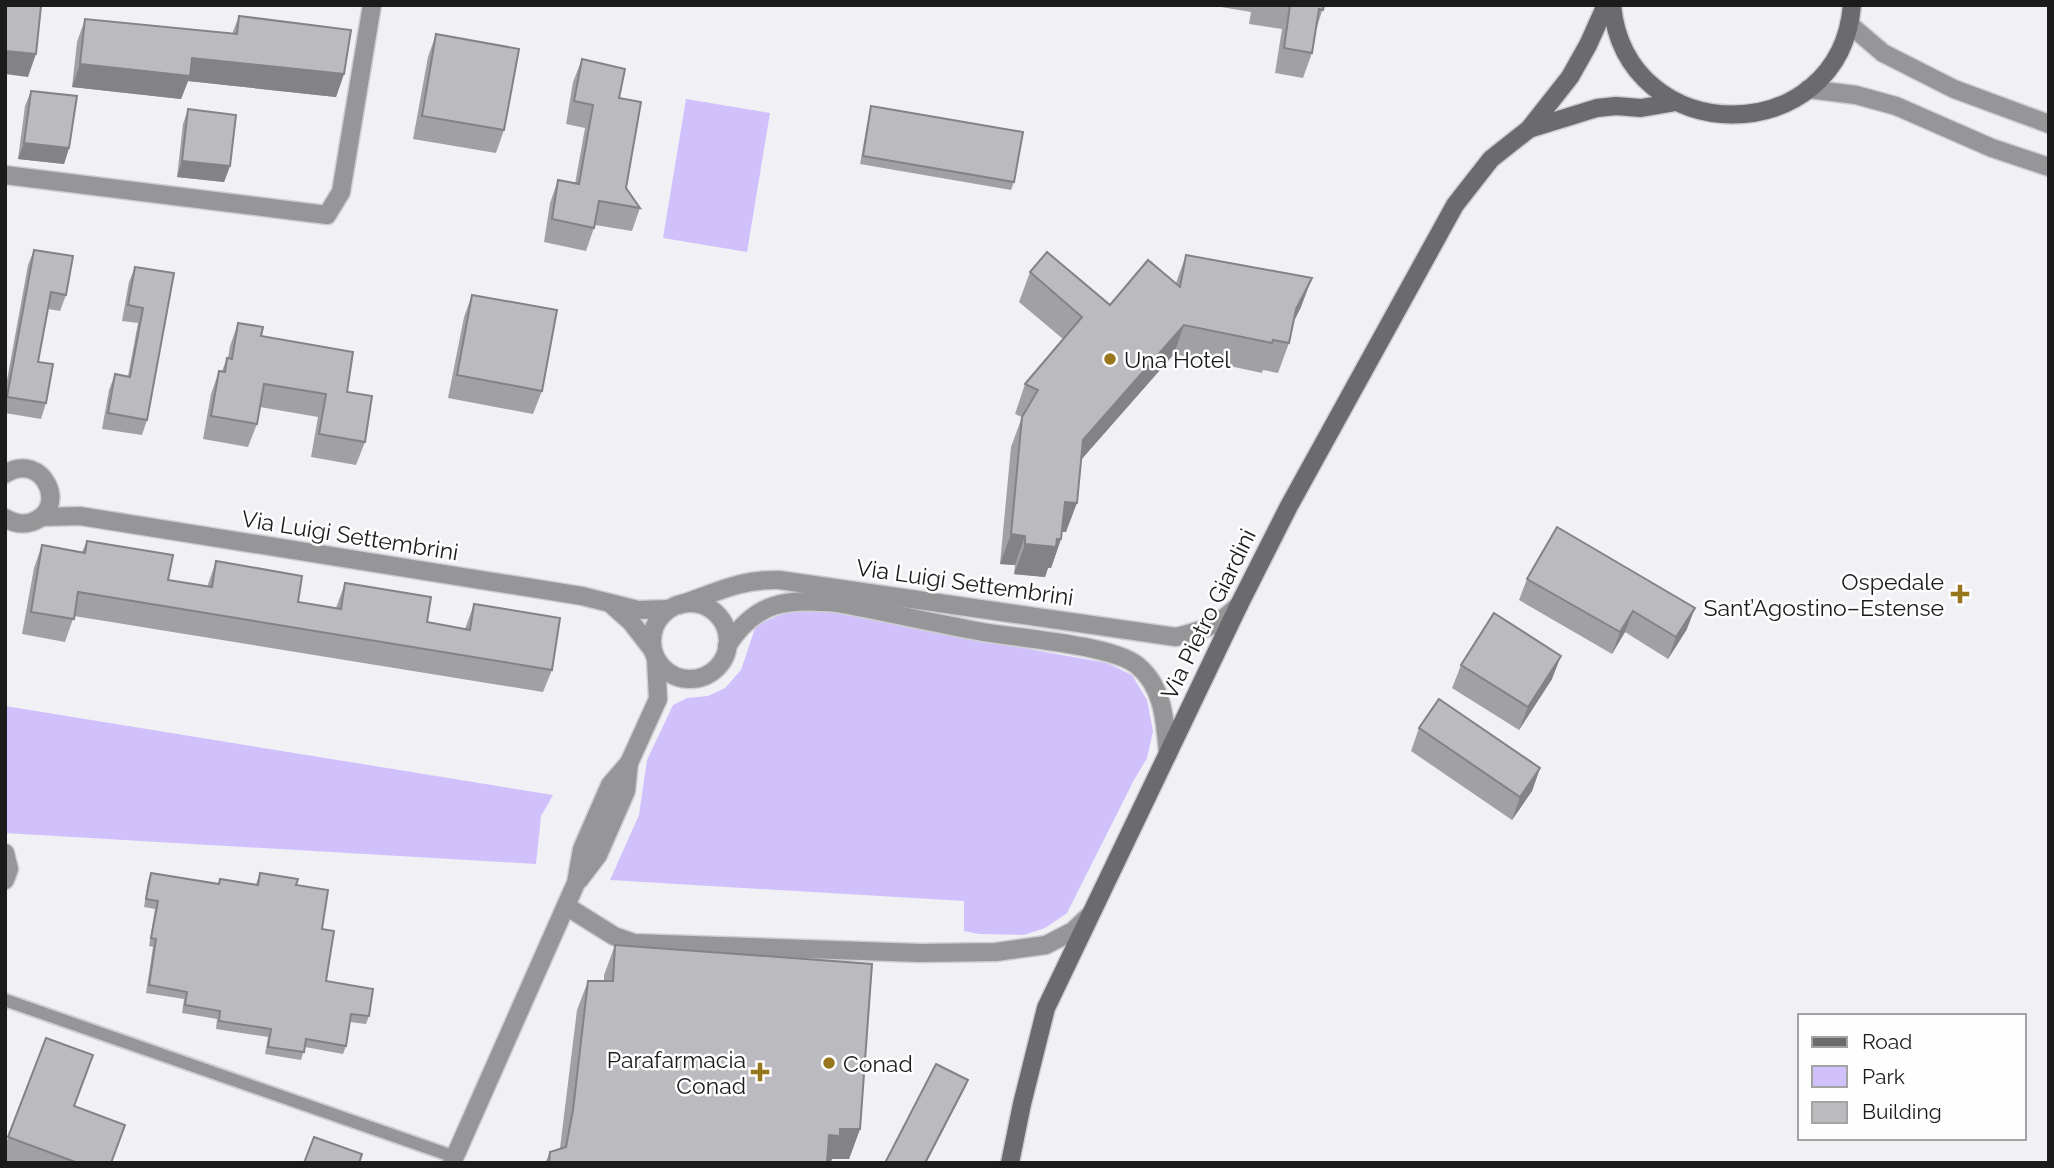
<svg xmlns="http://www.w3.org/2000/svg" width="2054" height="1168" viewBox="0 0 2054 1168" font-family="Raleway,sans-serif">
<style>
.green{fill:#d0c1fc}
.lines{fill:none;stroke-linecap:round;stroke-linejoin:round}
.service-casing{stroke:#cfced2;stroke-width:16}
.minor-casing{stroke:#cfced2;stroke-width:21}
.secondary-casing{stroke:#cfced2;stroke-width:21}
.service{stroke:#969698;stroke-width:12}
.minor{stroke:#969698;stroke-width:18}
.secondary{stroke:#6b6b6d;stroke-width:18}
.wall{fill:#a1a0a4}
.shaded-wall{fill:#838286}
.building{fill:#bbbabf;stroke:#838286;stroke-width:2}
.poi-dot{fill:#97761e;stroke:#fefeff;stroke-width:2.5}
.labels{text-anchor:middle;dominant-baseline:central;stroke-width:5;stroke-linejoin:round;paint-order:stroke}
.poi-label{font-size:23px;fill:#1b1b1c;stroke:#fefeff;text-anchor:start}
.street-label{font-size:23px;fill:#1b1b1c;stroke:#fefeff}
</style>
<rect width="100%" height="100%" fill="#f1f0f5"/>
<!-- green -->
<g class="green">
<path d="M 686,99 L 770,113 L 747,252 L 663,238 Z"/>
<path d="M 819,608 L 911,625 L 951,635 L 1107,663 L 1132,675 L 1147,700 L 1153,731 L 1147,758 L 1134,780 L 1067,913 L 1045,928 L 1024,935 L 979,934 L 964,931 L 964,901 L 610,880 L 639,815 L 647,760 L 673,705 L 687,698 L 708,696 L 725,688 L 741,670 L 755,628 L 763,622 L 785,613 Z"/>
<path d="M 5,706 L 553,795 L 541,816 L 536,864 L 5,833 Z"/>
</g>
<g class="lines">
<defs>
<path id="service" d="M 5,1000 L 455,1157"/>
<g id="minor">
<path d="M 1849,24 L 1883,53 L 1954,89 L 2049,124"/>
<path d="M 1808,89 L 1856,95 L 1896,106 L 1992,148 L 2049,167"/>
<path d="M 5,175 L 327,215 L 341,192 L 372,5"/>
<path d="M 5,474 C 43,450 70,509 32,522 C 23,525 13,523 5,518"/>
<path d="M 41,517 L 80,516 L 582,596 L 638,610 L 669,609"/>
<circle cx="690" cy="641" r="38"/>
<path d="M 612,605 L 631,622 L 652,649"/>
<path d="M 679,605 C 716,593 739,579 779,580 L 1176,637 C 1206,629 1216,627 1239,605"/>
<path d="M 727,646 C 756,601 787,598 837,603 C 886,612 934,623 983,632 C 1018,638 1114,645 1138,666 C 1164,688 1165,722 1168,754"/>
<path d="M 5,853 L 9,869 L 5,880"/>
<path d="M 579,880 L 598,855 L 626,791 L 629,763"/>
<path d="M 566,906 L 614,936 L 634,943 L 920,953 L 996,952 L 1046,945 L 1073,931 L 1090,915"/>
<path d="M 452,1163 L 576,883 L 582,849 L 610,785 L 629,763 L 658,699 L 656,659"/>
</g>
<g id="secondary">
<path d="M 1612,5 C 1626,151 1840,151 1852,5"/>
<path d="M 1529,129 L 1597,108 L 1616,106 L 1641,108 L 1676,102"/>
<path d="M 1010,1163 L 1022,1104 L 1046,1008 L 1239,605 L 1289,506 L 1455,205 L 1491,159 L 1529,129 L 1570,77 L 1588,45 L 1606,5"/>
</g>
</defs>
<!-- service casing -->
<use href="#service" class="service-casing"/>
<!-- minor casing -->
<use href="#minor" class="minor-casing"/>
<!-- secondary casing -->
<use href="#secondary" class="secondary-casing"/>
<!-- service -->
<use href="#service" class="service"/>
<!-- minor -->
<use href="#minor" class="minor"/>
<!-- secondary -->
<use href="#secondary" class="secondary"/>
</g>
<!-- wall -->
<g class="wall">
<path d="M 1209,5 L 1324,5 L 1315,33 L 1312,53 L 1303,78 L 1275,73 L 1282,29 L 1249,24 L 1251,12 Z"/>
<path d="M 239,16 L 344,74 L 336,97 L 188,81 L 181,99 L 72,87 L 77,42 L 85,19 L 232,34 Z"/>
<path d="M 436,34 L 504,130 L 496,153 L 413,139 L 428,57 Z"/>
<path d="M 582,59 L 619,98 L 626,188 L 640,208 L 632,231 L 595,225 L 586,251 L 544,242 L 550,203 L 558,180 L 575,184 L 585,128 L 566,124 L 573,82 Z"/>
<path d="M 31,91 L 69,148 L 64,164 L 18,159 L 25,106 Z"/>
<path d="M 871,106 L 1014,182 L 1011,190 L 860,164 L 869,114 Z"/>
<path d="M 188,109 L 230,166 L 224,182 L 177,177 L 183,124 Z"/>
<path d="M 34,250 L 66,295 L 60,311 L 48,309 L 38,362 L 46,403 L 41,419 L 5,413 L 5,391 L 28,265 Z"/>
<path d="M 1186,255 L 1301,307 L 1293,323 L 1289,343 L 1278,373 L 1263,370 L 1262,373 L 1174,354 L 1081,460 L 1066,532 L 1062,532 L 1061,539 L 1051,568 L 1048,568 L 1045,577 L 1014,574 L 1015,565 L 1000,564 L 1011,447 L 1022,417 L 1015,414 L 1025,384 L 1063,339 L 1019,302 L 1030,272 L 1110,305 L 1176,283 Z"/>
<path d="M 135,267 L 174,273 L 147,420 L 142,435 L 102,429 L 109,390 L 115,374 L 128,376 L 138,323 L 122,321 L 129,282 Z"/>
<path d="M 472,295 L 542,391 L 533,414 L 448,398 L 464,317 Z"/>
<path d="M 238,323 L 261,336 L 347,392 L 365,442 L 356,465 L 311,457 L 318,417 L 260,407 L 257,424 L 248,447 L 203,439 L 211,394 L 219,371 L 222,371 L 227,358 L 228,358 L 230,346 Z"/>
<path d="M 1557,527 L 1687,629 L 1668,659 L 1625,632 L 1612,654 L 1519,600 L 1527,579 Z"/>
<path d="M 87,541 L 168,580 L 207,587 L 216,561 L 298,602 L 336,608 L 345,583 L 427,622 L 465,629 L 474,604 L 552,670 L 543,692 L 74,616 L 65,642 L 22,634 L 34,568 L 42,545 L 82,552 Z"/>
<path d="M 1461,665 L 1552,679 L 1519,730 L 1452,688 Z"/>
<path d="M 1419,728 L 1540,768 L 1532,791 L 1512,820 L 1411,751 Z"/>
<path d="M 151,873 L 218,884 L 220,879 L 256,884 L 260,873 L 296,885 L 322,929 L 326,981 L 369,1016 L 366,1024 L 350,1022 L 346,1046 L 343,1054 L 305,1047 L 301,1060 L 265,1054 L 268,1037 L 216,1029 L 217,1019 L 182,1013 L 184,999 L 146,993 L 153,947 L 149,946 L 155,909 L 144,907 L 148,881 Z"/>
<path d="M 615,945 L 860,1129 L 849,1159 L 832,1159 L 830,1163 L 545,1163 L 550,1152 L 560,1148 L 577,1010 L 588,981 L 604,981 L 604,975 Z"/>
<path d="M 46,1038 L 74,1106 L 112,1163 L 5,1162 L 5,1146 Z"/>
</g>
<!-- shaded-wall -->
<g class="shaded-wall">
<path d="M 5,51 L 36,54 L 28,77 L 5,74 Z"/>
<path d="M 192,58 L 344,74 L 336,97 L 188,81 L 181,99 L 72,87 L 80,64 Z"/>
<path d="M 24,143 L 69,148 L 64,164 L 18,159 Z"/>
<path d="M 182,161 L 230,166 L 224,182 L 177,177 Z"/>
<path d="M 1312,278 L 1301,307 L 1285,338 L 1296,309 Z"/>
<path d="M 1184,325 L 1174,354 L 1072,470 L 1083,440 Z"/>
<path d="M 1065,502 L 1077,503 L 1066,532 L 1054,531 Z"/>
<path d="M 1011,534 L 1025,536 L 1015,565 L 1000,564 Z"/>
<path d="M 1057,539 L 1061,539 L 1051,568 L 1048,568 L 1045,577 L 1014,574 L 1025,544 Z"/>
<path d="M 1695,608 L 1687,629 L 1668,659 L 1676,637 Z"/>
<path d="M 1633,611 L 1625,632 L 1612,654 L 1620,632 Z"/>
<path d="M 1561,656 L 1552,679 L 1519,730 L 1528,707 Z"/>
<path d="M 1540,768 L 1532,791 L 1512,820 L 1520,797 Z"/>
<path d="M 968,1080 L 965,1088 L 926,1163 L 925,1163 Z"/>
<path d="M 840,1129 L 860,1129 L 849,1159 L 832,1159 L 830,1163 L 819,1163 L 829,1135 Z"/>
</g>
<!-- building -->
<g class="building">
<path d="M 5,5 L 41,6 L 36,54 L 5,51 Z"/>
<path d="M 1290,5 L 1324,5 L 1323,10 L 1319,9 L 1312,53 L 1284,48 Z"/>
<path d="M 239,16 L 351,30 L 344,74 L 192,58 L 190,76 L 80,64 L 85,19 L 237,34 Z"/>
<path d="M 436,34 L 519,49 L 504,130 L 422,116 Z"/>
<path d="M 582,59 L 625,69 L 619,98 L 641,102 L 626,188 L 640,208 L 599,201 L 594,228 L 552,219 L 558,180 L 579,184 L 593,105 L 574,101 Z"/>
<path d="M 31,91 L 77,96 L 69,148 L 24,143 Z"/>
<path d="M 871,106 L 1023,132 L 1014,182 L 863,156 Z"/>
<path d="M 188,109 L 236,115 L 230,166 L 182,161 Z"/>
<path d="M 34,250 L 73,256 L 66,295 L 51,292 L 38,362 L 53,364 L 46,403 L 7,397 Z"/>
<path d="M 1047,252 L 1110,305 L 1148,260 L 1180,287 L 1186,255 L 1312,278 L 1296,309 L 1289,343 L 1273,340 L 1272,343 L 1184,325 L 1083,440 L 1077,503 L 1065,502 L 1061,539 L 1057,539 L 1056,547 L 1025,544 L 1025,536 L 1011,534 L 1022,417 L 1038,390 L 1025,384 L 1082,317 L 1030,272 Z"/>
<path d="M 135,267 L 174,273 L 147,420 L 108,413 L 115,374 L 130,377 L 143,308 L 128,305 Z"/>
<path d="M 472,295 L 557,310 L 542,391 L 457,375 Z"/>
<path d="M 238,323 L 263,327 L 261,336 L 353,352 L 347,392 L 372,396 L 365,442 L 319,434 L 326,394 L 264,384 L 257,424 L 211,416 L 219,371 L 225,372 L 227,358 L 232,359 Z"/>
<path d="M 1557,527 L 1695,608 L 1676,637 L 1633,611 L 1620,632 L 1527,579 Z"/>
<path d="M 87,541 L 173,555 L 168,580 L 212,587 L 216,561 L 302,576 L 298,602 L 341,609 L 345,583 L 431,597 L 427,622 L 470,630 L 474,604 L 560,618 L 552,670 L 78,592 L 74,619 L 31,612 L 42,545 L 85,553 Z"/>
<path d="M 1494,613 L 1561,656 L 1528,707 L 1461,665 Z"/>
<path d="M 1439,699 L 1540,768 L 1520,797 L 1419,728 Z"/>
<path d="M 151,873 L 219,884 L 220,879 L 258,885 L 260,873 L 298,879 L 296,885 L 328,890 L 322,929 L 334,931 L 326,981 L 373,989 L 369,1016 L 351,1014 L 346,1046 L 306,1039 L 304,1052 L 268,1047 L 271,1029 L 219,1021 L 220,1011 L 185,1005 L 187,992 L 149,985 L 156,939 L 151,938 L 158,901 L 146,899 Z"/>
<path d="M 615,945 L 872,964 L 860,1129 L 840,1129 L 840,1136 L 829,1135 L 827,1163 L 549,1163 L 550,1152 L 566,1147 L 573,1110 L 588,981 L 613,981 Z"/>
<path d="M 46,1038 L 93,1055 L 74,1106 L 125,1125 L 111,1163 L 78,1163 L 8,1137 Z"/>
<path d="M 936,1064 L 968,1080 L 925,1163 L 885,1163 Z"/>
<path d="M 314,1137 L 362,1154 L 359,1163 L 304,1163 Z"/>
</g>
<!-- markers -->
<g class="poi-dot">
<circle cx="1110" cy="359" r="7"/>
<path d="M1956.5 583.5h7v7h7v7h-7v7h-7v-7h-7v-7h7z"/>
<circle cx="829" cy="1063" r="7"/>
<path d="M756.5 1061.5h7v7h7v7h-7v7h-7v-7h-7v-7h7z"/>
</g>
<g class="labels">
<!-- poi labels -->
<g class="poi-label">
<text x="1124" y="359">Una Hotel</text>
<text x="1944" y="581" text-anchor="end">Ospedale<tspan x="1944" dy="26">Sant’Agostino–Estense</tspan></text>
<text x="746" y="1059" text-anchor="end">Parafarmacia<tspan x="746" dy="26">Conad</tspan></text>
<text x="843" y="1063">Conad</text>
</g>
<!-- street labels -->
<g class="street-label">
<text transform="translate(350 535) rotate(9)">Via Luigi Settembrini</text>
<text transform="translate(965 582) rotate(8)">Via Luigi Settembrini</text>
<text transform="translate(1208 614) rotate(-64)">Via Pietro Giardini</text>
</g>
</g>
<!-- border -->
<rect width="2054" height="1168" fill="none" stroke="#1b1b1c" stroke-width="14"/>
<!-- legend -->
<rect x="1798" y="1014" width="228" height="126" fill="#fefeff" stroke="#a3a3a4" stroke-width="2"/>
<rect x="1812" y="1037" width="35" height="10" fill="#6b6b6d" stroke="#a3a3a4" stroke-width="2"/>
<text x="1862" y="1049" font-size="21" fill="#1b1b1c">Road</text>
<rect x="1812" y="1066" width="35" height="21" fill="#d0c1fc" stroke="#a3a3a4" stroke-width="2"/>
<text x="1862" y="1084" font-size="21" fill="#1b1b1c">Park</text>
<rect x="1812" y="1102" width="35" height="21" fill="#bbbabf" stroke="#a3a3a4" stroke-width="2"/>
<text x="1862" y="1119" font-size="21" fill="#1b1b1c">Building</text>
</svg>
